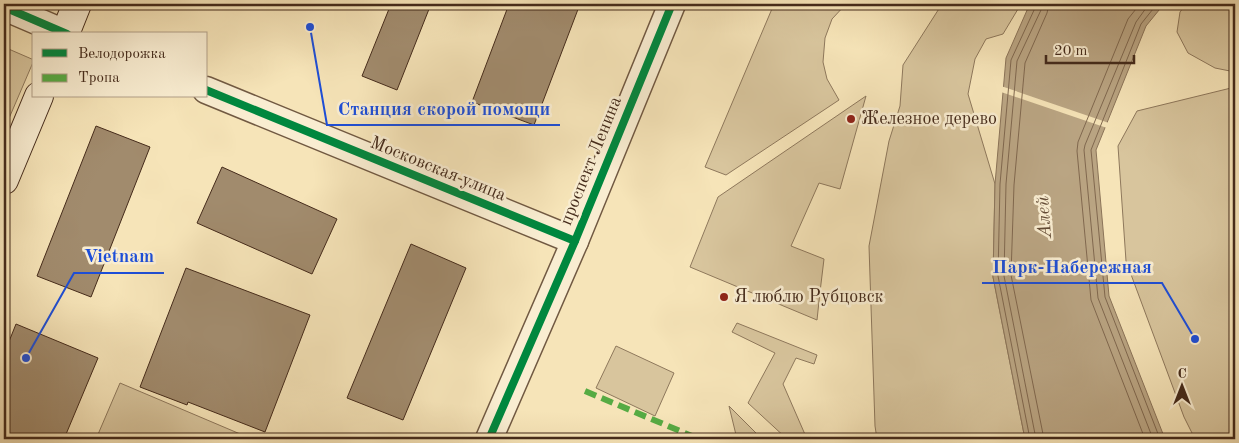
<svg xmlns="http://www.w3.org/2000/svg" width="1239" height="443" viewBox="0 0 1239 443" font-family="'Old Standard TT',serif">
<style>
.green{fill:#d8c59d;stroke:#8e785c}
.water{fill:#baa583;stroke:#8b7459}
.pier{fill:#f6e4b8}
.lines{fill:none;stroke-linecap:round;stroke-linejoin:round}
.shore{stroke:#80684f;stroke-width:1}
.building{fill:#a18b6d;stroke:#452b1b}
.minor-casing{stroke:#715942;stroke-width:29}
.secondary-casing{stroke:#452b1b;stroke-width:30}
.minor{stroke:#f9edd1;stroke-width:26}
.secondary{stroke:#f9edd1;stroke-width:28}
.quiet{stroke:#56ab43;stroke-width:6;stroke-dasharray:12 6;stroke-linecap:butt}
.cycleway-casing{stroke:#f9edd1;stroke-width:11}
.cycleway{stroke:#00873e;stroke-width:8}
.poi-dot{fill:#8f2418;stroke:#f9edd1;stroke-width:2}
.labels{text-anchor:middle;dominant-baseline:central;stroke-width:5;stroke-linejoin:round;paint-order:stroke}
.poi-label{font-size:18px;fill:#452b1b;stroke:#f9edd1;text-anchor:start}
.street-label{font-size:18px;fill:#452b1b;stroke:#f9edd1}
.water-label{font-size:19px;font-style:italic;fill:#624a35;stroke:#f9edd1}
.leader{fill:none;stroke:#1d4ed8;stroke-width:2}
.callout-dot{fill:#1d4ed8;stroke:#f9edd1;stroke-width:2}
.callout-label{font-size:19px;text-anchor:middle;font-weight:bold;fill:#1d4ed8;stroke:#f9edd1;stroke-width:5;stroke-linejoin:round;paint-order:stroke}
</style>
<rect width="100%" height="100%" fill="#f6e4b8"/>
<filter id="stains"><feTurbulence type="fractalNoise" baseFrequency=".004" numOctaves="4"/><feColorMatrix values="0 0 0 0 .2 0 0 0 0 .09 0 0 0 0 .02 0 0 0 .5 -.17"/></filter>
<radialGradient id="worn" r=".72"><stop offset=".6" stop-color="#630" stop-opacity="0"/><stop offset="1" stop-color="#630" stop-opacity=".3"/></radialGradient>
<g class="green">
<polygon points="774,4 846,4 832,19 825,38 823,62 827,79 839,100 726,175 705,167"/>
<polygon points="942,4 1021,4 1003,34 986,39 975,59 968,94 995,184 993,277 1025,439 877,439 875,426 869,246 889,141 900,106 903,65"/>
<polygon points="1186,4 1235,4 1235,72 1215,68 1188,53 1177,32 1180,12"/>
<polygon points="4,47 34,60 4,130"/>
<polygon points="1231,88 1235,88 1235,439 1195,439 1184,417 1126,261 1118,146 1137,111"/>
<polygon points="866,96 840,189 819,183 791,246 824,259 820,292 817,320 690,267 718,197"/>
<polygon points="737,323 817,355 814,364 796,358 783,384 807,439 824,438 824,439 787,439 748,403 775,353 732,332"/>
<polygon points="616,346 674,373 655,416 596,388"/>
<polygon points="120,383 252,439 96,439"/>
<polygon points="729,406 762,439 737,439"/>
</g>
<polygon class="water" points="1032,4 1164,4 1146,26 1096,150 1109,296 1165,439 1025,439 993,277 995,184 1006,58 1028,8"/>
<polygon class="pier" points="1001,86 1109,123 1107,128 1001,92"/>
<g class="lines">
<g class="shore">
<polyline points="1140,4 1128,19 1078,142 1077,151 1091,300 1145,439"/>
<polyline points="1149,4 1136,22 1085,145 1084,150 1098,298 1153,439"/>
<polyline points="1157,4 1141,24 1091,150 1105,297 1160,439"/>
<polyline points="1030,439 998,276 1000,184 1011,60 1035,8 1035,4"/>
<polyline points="1036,439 1004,276 1006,184 1017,61 1041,10 1042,4"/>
<polyline points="1044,439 1011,275 1014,185 1025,63 1047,13 1049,4"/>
</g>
</g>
<g class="building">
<polygon points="391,4 431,4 397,90 362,76"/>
<polygon points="509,4 580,4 534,125 472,102"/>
<polygon points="96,126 150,147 91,297 37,276"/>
<polygon points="222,167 337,219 312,274 197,223"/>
<polygon points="411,244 466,268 403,420 347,398"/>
<polygon points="186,268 310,315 265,432 188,402 187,405 140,387"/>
<polygon points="16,324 98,358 64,439 4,439 4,354"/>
</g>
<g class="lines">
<g class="minor-casing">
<g id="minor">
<polyline points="4,7 67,34"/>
<polyline points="206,90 575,241"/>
<polyline points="489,439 575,241 672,4"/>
</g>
</g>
<g class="secondary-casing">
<g id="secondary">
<polyline points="65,34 77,4"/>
<polyline points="4,180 39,96"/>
</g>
</g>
<use href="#minor" class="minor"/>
<use href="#secondary" class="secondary"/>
<polyline class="quiet" points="585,391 699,439"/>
<g class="cycleway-casing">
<g id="cycleway">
<polyline points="4,7 67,34"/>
<polyline points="206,90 575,241"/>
<polyline points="489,439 575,241 672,4"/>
</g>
</g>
<use href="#cycleway" class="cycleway"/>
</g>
<g class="poi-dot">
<circle cx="851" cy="119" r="5"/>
<circle cx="724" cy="297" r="5"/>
</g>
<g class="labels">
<g class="poi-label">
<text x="861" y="119">Железное дерево</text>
<text x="734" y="297">Я люблю Рубцовск</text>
</g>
<g class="street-label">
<text transform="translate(591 161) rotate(-68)">проспект Ленина</text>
<text transform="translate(438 169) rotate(22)">Московская улица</text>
</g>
<g class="water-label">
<text transform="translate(1045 217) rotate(-94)">Алей</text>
</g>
</g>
<path class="leader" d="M310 27L327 125H560M26 358L74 273H164M1195 339L1162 283H982"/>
<g class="callout-dot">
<circle cx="310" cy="27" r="5"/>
<circle cx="26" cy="358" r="5"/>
<circle cx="1195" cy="339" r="5"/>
</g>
<g class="callout-label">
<text x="444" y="115">Станция скорой помощи</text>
<text x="119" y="262">Vietnam</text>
<text x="1072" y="273">Парк-Набережная</text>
</g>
<rect width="1239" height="443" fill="none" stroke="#f6e4b8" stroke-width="20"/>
<rect x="5" y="5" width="1229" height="433" fill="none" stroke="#452b1b" stroke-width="2.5"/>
<rect x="10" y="10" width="1219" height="423" fill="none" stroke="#452b1b"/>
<rect x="32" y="32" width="175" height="65" fill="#f9edd1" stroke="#b19f88"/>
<rect x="42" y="49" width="25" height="8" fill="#00873e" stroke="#b19f88"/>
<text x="78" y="58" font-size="15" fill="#452b1b">Велодорожка</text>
<rect x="42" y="74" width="25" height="8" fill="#56ab43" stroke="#b19f88"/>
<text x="78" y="82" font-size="15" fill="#452b1b">Тропа</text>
<g transform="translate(1182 386)" stroke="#f9edd1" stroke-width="4" paint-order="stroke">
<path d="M0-4L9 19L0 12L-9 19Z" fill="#452b1b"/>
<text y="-8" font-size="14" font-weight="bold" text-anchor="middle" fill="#452b1b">С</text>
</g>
<path d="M1046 55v8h88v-8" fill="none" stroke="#452b1b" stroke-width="2.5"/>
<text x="1054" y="55" font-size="15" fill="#452b1b" stroke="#f9edd1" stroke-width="4" paint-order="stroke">20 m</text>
<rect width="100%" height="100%" filter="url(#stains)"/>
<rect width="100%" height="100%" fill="url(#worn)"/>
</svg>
